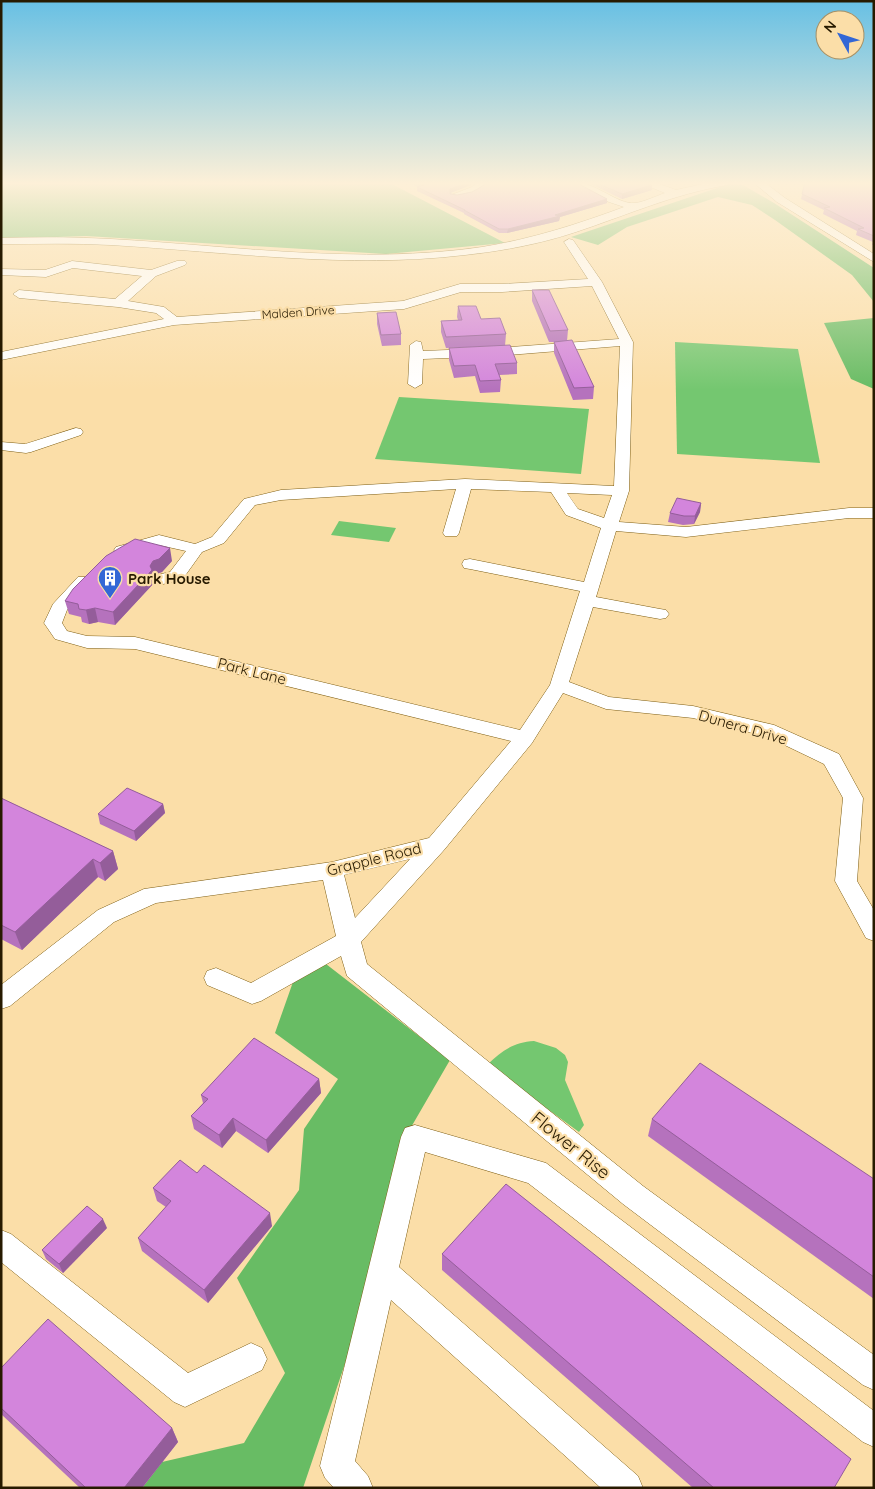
<svg xmlns="http://www.w3.org/2000/svg" width="875" height="1489" viewBox="0 0 875 1489" font-family="Quicksand,sans-serif">
<style>
.green{fill:#74c770}
.forest{fill:#68bc64}
.lines{fill:none;stroke-linecap:round;stroke-linejoin:round}
.minor-casing{stroke:#7f5f14;stroke-width:1}
.minor{fill:#fff;fill-rule:evenodd}
.wall{fill:#b572bd}
.shaded-wall{fill:#945d9a}
.building{fill:#d385dc;stroke:#945d9a}
.labels{text-anchor:middle;dominant-baseline:central;stroke-width:4.5;stroke-linejoin:round;paint-order:stroke}
.far-street-label{font-size:12px;fill:#271a00;stroke:#fbdea8}
.poi-label{font-size:15px;font-weight:bold;fill:#271a00;stroke:#fbdea8;text-anchor:start}
.street-label{font-size:15px;fill:#271a00;stroke:#fbdea8}
.near-street-label{font-size:18px;fill:#271a00;stroke:#fbdea8}
</style>
<rect width="100%" height="100%" fill="#fbdea8"/>
<g class="green">
<polygon points="675,342 798,349 820,463 677,454"/>
<polygon points="399,397 589,409 581,474 375,459"/>
<polygon points="339,521 396,528 389,542 331,535"/>
<path d="M534,1041L556,1048L565,1055L568,1062L565,1080L584,1125L579,1132L487,1065C501,1051 514,1042 534,1041Z"/>
</g>
<g class="forest">
<polygon points="1,182 388,182 505,243 386,254 86,236 1,239"/>
<polygon points="729,184 743,185 774,203 874,268 874,302 852,275 775,220 752,205 718,197 627,227 598,245 571,237"/>
<polygon points="874,318 874,389 851,379 824,323"/>
<polygon points="326,964 450,1060 399,1148 355,1334 303,1488 142,1488 162,1462 244,1443 285,1373 237,1278 299,1190 304,1129 338,1079 275,1033 293,982"/>
</g>
<g class="lines">
<g class="minor-casing">
<g id="minor">
<path d="M477,182H487L488,184C480,192 464,199 452,197L451,195L472,187Z"/>
<path d="M571,182C594,180 617,205 635,203C644,202 656,196 665,193L643,184L641,182H654L676,190L712,182H732L727,185C674,194 627,215 576,232C540,244 502,251 465,255C347,269 229,252 111,245C74,243 38,244 1,244V238C38,237 75,237 111,239C235,246 359,265 482,247C532,239 578,224 624,207L609,202Z"/>
<polygon points="753,182 764,182 785,198 874,254 874,262 777,202"/>
<path d="M569,239L573,240L602,282L633,342L629,491L619,522L686,527L849,508H874V518H849L686,537L616,531L596,597L660,609L666,610L669,614L666,618L660,619L593,607L569,682L609,697L693,706L774,725L839,754L863,798L857,881L874,910V941L866,938L835,881L843,798L824,764L768,737L693,718L606,709L563,693L532,743L444,850L361,942L367,964L643,1186L874,1355V1390L863,1385L623,1204L347,976L341,956L261,1001L252,1004L207,985L204,978L207,971L216,968L251,983L336,936L323,880L156,903L114,922L10,1006L1,1009V985L98,910L144,889L332,862L429,838L511,741L135,649L87,648L55,639L44,623L53,604L78,577H90L93,581L90,585L67,610L62,623L67,631L87,636L135,637L520,730L550,685L580,591L470,569L464,568L462,564L464,560L470,559L584,582L601,528L566,515L551,492L471,489L459,533L457,536H445L443,533L456,489L281,500L255,505L224,543L202,552L182,580L163,584L157,583L154,579L157,575L170,572L186,551L159,545L122,555L116,553L114,550L116,547L159,535L195,544L212,537L244,499L281,490L465,479L614,486L620,346L497,356L423,359L422,384L415,388L408,384L410,345L416,341L421,342L423,351L497,348L619,339L592,286L502,292H461L404,309L174,325L1,360V352L164,319L156,313L118,307L19,298L13,294L19,290L115,299L142,276L73,268L46,277L1,275V269L45,270L72,261L151,270L177,261H185L187,263L185,265L156,276L128,301L164,307L177,317L403,301L460,284H502L588,279L564,242ZM567,493L612,495L604,518L578,509ZM410,859L355,918L344,875Z"/>
<polygon points="76,428 81,429 83,432 81,435 31,452 26,453 1,450 1,442 25,444"/>
<polygon points="415,1125 546,1163 874,1411 874,1447 863,1442 528,1183 425,1152 399,1267 638,1476 643,1488 601,1488 391,1300 355,1461 368,1476 373,1488 334,1488 325,1478 320,1466 401,1137 405,1128"/>
<polygon points="1,1230 11,1234 188,1373 251,1343 262,1348 267,1359 262,1370 185,1407 174,1402 1,1262"/>
</g>
</g>
<use href="#minor" class="minor"/>
</g>
<g class="wall">
<polygon points="406,182 475,182 471,185 450,193 457,195 607,199 607,203 560,217 559,221 507,233 499,233 464,214 464,213 417,191 417,187 418,187"/>
<polygon points="581,182 643,182 652,185 652,190 622,199 589,183"/>
<polygon points="659,182 683,182 668,185"/>
<polygon points="805,182 874,182 874,245 872,245 873,242 856,235 857,231 823,214 824,210 801,199"/>
<polygon points="532,290 568,330 567,341 594,387 593,399 573,400 554,353 554,342 556,342 549,342 532,301"/>
<polygon points="458,306 506,334 505,346 446,348 441,332 441,321 458,320 457,317"/>
<polygon points="377,313 401,334 401,345 382,346 377,324"/>
<polygon points="449,348 517,363 517,374 499,375 501,380 500,392 480,393 475,376 454,378 449,360"/>
<polygon points="701,503 700,512 694,524 683,525 668,522 670,513"/>
<polygon points="172,561 162,572 156,574 153,577 154,583 115,625 98,622 89,624 82,622 81,617 69,614 65,601"/>
<polygon points="1,798 113,851 118,869 105,881 98,877 22,950 1,939"/>
<polygon points="163,804 165,813 136,841 100,824 98,814"/>
<polygon points="319,1079 321,1093 268,1153 236,1131 222,1148 194,1129 191,1116 203,1103 201,1095"/>
<polygon points="652,1119 874,1179 874,1299 648,1136"/>
<polygon points="197,1173 272,1226 208,1303 142,1251 138,1238 166,1207 157,1201 153,1188"/>
<polygon points="107,1228 63,1273 46,1259 42,1250"/>
<polygon points="442,1254 834,1488 693,1488 442,1270"/>
<polygon points="1,1368 172,1428 178,1442 142,1488 80,1488 1,1414"/>
</g>
<g class="shaded-wall">
<polygon points="470,182 475,182 471,185 450,193 450,189"/>
<polygon points="668,182 683,182 668,185"/>
<polygon points="652,185 652,190 622,199 622,194"/>
<polygon points="607,199 607,203 560,217 559,221 507,233 508,229"/>
<polygon points="701,503 700,512 694,524 695,516"/>
<polygon points="170,548 172,561 162,572 156,574 153,577 154,583 115,625 113,612 153,561"/>
<polygon points="95,608 98,622 89,624 86,610"/>
<polygon points="163,804 165,813 136,841 134,831"/>
<polygon points="113,851 118,869 105,881 100,863"/>
<polygon points="93,859 98,877 22,950 15,932"/>
<polygon points="319,1079 321,1093 268,1153 266,1140"/>
<polygon points="233,1118 236,1131 222,1148 219,1135"/>
<polygon points="270,1213 272,1226 208,1303 204,1290"/>
<polygon points="103,1219 107,1228 63,1273 59,1264"/>
<polygon points="172,1428 178,1442 142,1488 124,1488"/>
</g>
<g class="building">
<polygon points="415,182 470,182 450,189 450,194 457,195 472,192 486,184 488,182 575,182 607,199 555,215 560,216 508,229 499,229 464,210 465,210 417,187 424,185"/>
<polygon points="595,182 643,182 652,185 622,194"/>
<polygon points="805,182 874,182 874,236 858,229 864,228 824,208 830,207 802,194"/>
<polygon points="532,290 549,290 568,330 550,331"/>
<polygon points="458,306 476,306 481,319 500,318 506,334 446,337 441,321 462,320"/>
<polygon points="396,312 401,334 381,335 377,313"/>
<polygon points="572,340 594,387 574,388 554,342"/>
<polygon points="510,345 517,363 495,364 501,380 480,381 475,365 454,366 449,348"/>
<polygon points="677,498 701,503 695,516 684,516 670,513"/>
<polygon points="135,539 170,548 159,559 153,561 150,566 152,570 113,612 95,608 86,610 79,609 78,604 65,601 73,589 106,556"/>
<polygon points="127,788 163,804 134,831 98,814"/>
<polygon points="1,798 113,851 100,863 93,859 15,932 1,925"/>
<polygon points="254,1038 319,1079 266,1140 233,1118 219,1135 191,1116 208,1099 201,1095"/>
<polygon points="700,1063 874,1179 874,1277 652,1119"/>
<polygon points="180,1160 197,1173 204,1165 270,1213 204,1290 138,1238 171,1201 153,1188"/>
<polygon points="506,1184 851,1459 834,1488 714,1488 442,1254"/>
<polygon points="87,1206 103,1219 59,1264 42,1250"/>
<polygon points="48,1319 172,1428 124,1488 86,1488 1,1408 1,1368"/>
</g>
<linearGradient id="sky" x2="0" y2="1"><stop stop-color="#67c0e4"/><stop offset="0.47" stop-color="#fdf0d8"/><stop offset="1" stop-color="#fdf0d8" stop-opacity="0"/></linearGradient>
<rect width="875" height="390" fill="url(#sky)"/>
<defs>
<g id="building-pin" transform="scale(1.25)"><path d="M0 17L-7.5 6A9.5 9.5 0 1 1 7.5 6Z" fill="#3367d6" stroke="#fbdea8"/><path d="M-4-6H4V6H1V3H-1V6H-4ZM-2.5-4.3h1.7v1.8h-1.7ZM.8-4.3h1.7v1.8H.8ZM-2.5-1h1.7V.8h-1.7ZM.8-1h1.7V.8H.8Z" fill="#fff"/></g>
</defs>
<g fill-rule="evenodd">
<use href="#building-pin" x="110" y="578"/>
</g>
<g class="labels">
<g class="far-street-label">
<text transform="translate(298 312) rotate(-4)">Malden Drive</text>
</g>
<g class="poi-label">
<text x="128" y="578">Park House</text>
</g>
<g class="street-label">
<text transform="translate(252 671) rotate(14)">Park Lane</text>
<text transform="translate(743 727) rotate(16)">Dunera Drive</text>
<text transform="translate(374 859) rotate(-14)">Grapple Road</text>
</g>
<g class="near-street-label">
<text transform="translate(571 1145) rotate(39)">Flower Rise</text>
</g>
</g>
<rect width="875" height="1489" fill="none" stroke="#271a00" stroke-width="5"/>
<g transform="translate(840 35) rotate(310)"><circle r="24" fill="#fbdea8" stroke="#a69065"/>
<path d="M0-4L9 19L0 12L-9 19Z" fill="#3367d6"/>
<text y="-8" font-size="14" font-weight="bold" text-anchor="middle" fill="#271a00">N</text>
</g>
</svg>
